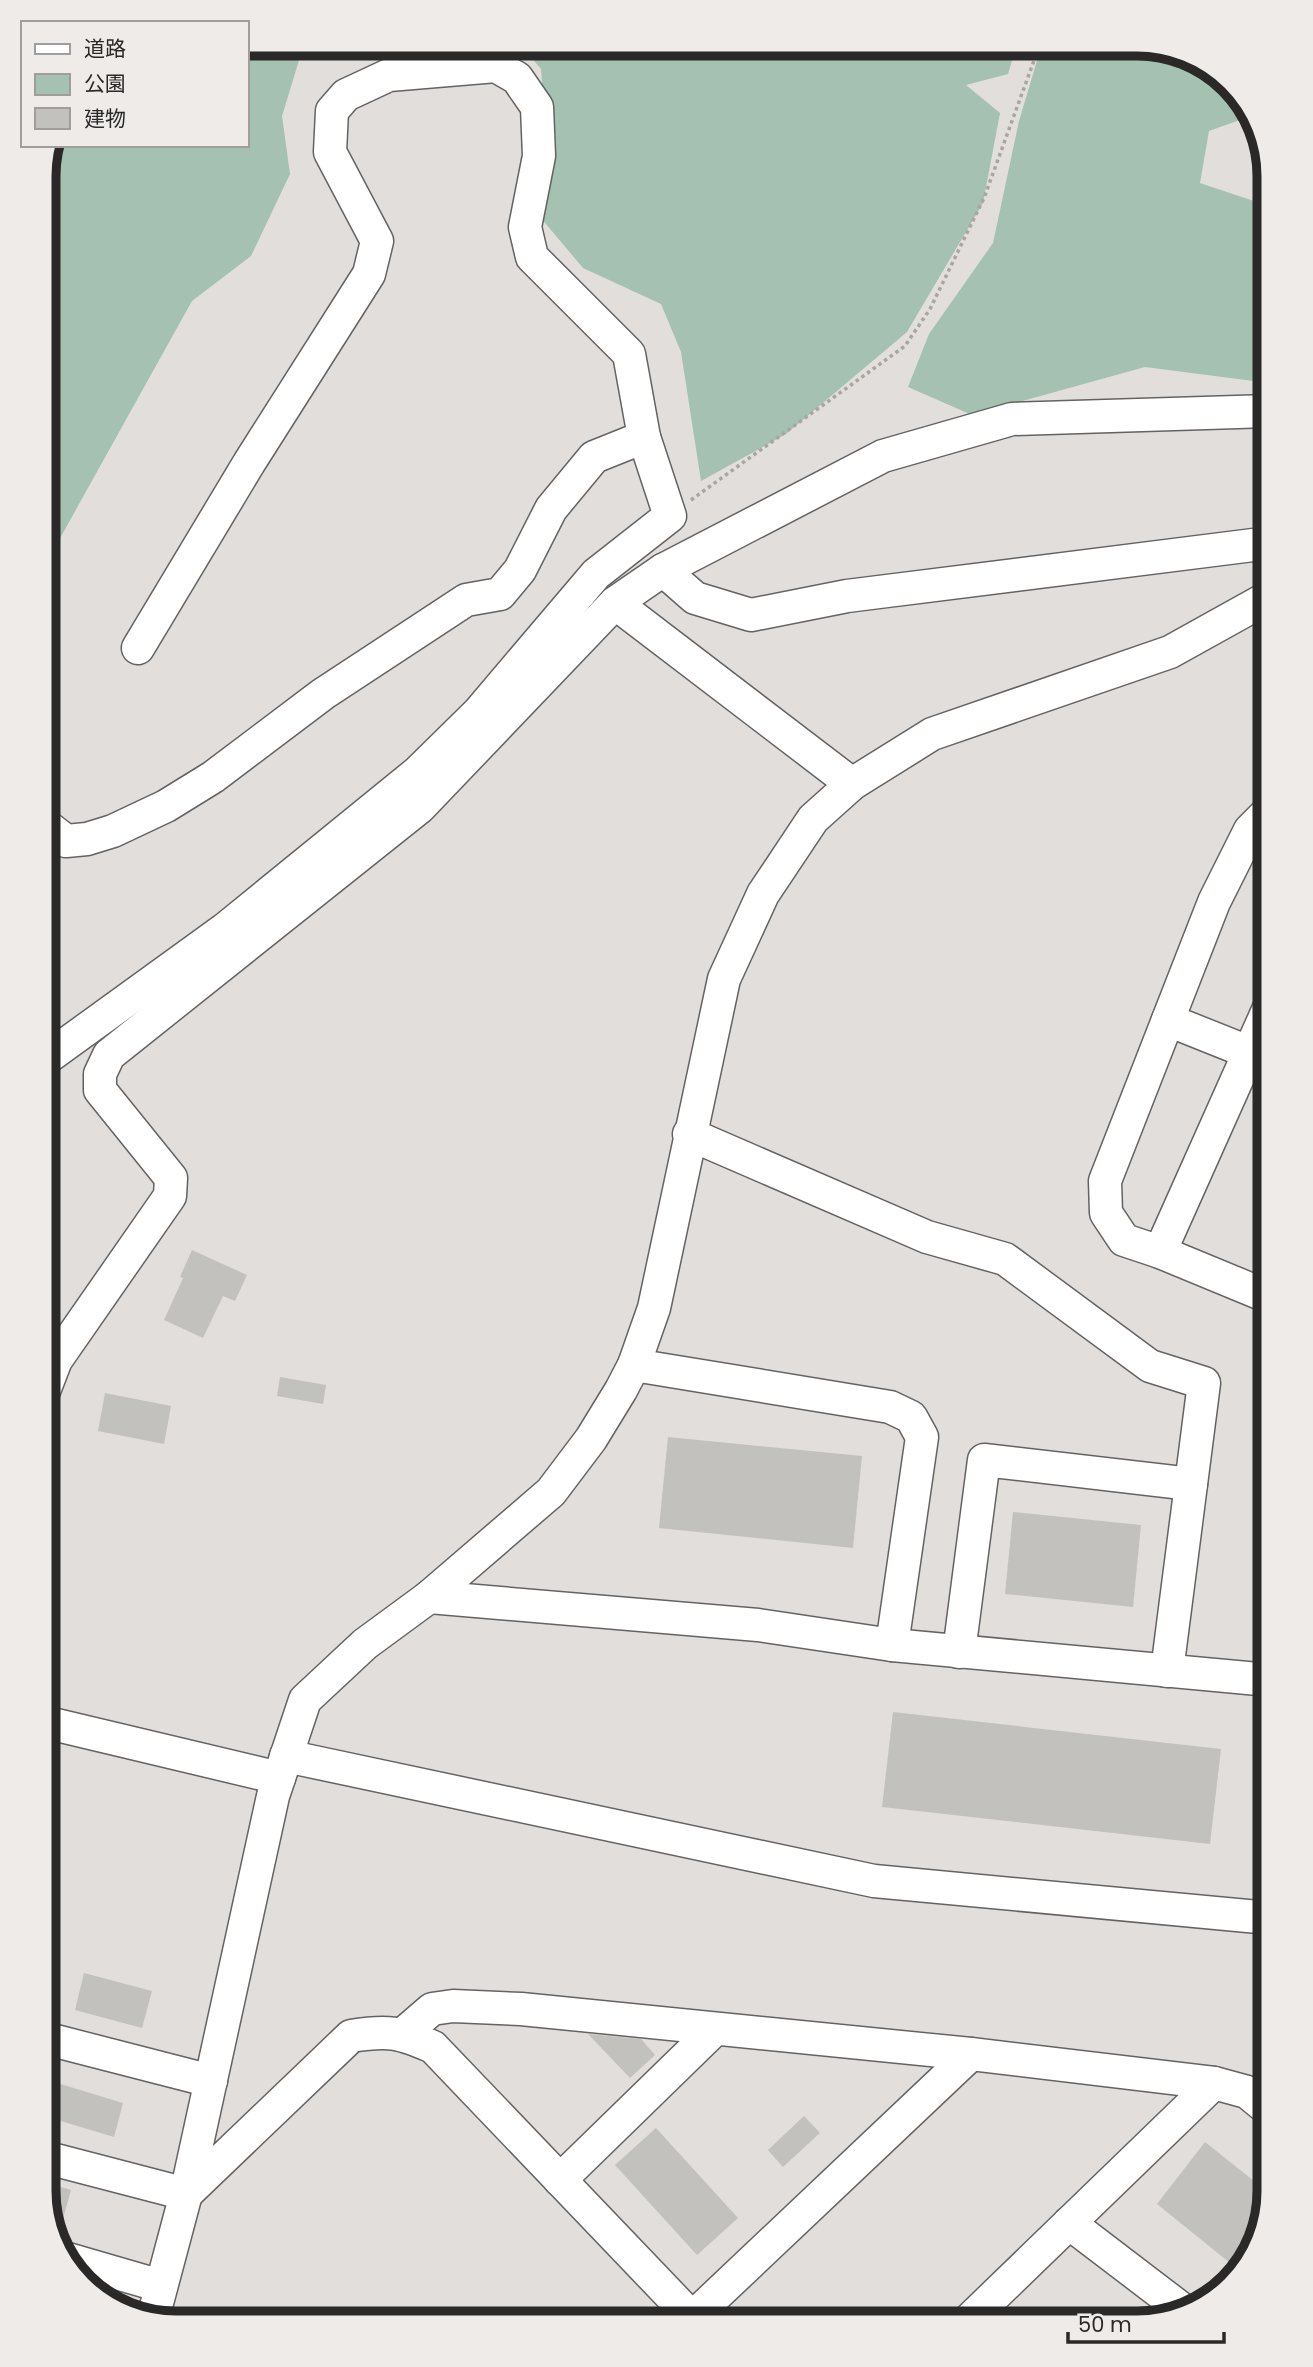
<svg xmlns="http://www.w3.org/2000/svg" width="1313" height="2367" viewBox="0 0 1313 2367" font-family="Poppins,'Noto Sans JP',sans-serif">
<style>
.green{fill:#a5c1b1}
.building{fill:#c3c1be}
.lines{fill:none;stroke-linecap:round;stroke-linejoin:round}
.minor-casing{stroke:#656361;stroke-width:35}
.path{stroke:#a8a5a3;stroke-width:3.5;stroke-dasharray:3.5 3.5;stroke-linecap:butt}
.minor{stroke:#fff;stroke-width:32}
.rim{fill:none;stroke:#2a2928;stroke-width:9}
</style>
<rect width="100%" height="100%" fill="#e1dedc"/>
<g class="green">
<polygon points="247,44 304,44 282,116 290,174 251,256 192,301 44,567 44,168 54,145 247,145"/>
<polygon points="520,44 1017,44 1008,74 966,85 1000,113 983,203 907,332 786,434 701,481 681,352 661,304 583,268 535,211 547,149 541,69"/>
<polygon points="1042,44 1146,44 1211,66 1251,116 1209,131 1200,183 1269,206 1269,383 1145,367 972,415 908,387 929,334 993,243 1019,121"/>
</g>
<g class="building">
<polygon points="192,1250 247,1275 235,1301 223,1296 203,1338 164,1320 183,1278 180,1277"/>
<polygon points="280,1377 326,1385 323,1404 277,1396"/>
<polygon points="105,1393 171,1406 164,1444 98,1431"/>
<polygon points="668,1437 862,1456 853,1548 659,1528"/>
<polygon points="1013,1512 1141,1525 1133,1607 1005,1594"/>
<polygon points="893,1712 1221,1749 1210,1844 882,1807"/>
<polygon points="84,1973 152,1991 142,2028 75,2010"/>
<polygon points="588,2034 641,2039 655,2055 630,2078"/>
<polygon points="44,2079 123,2103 114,2137 44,2116"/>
<polygon points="804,2116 820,2133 783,2167 768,2150"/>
<polygon points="656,2128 738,2218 697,2255 615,2165"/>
<polygon points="1205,2142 1269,2193 1253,2244 1235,2267 1157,2204"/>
<polygon points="44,2182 71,2190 56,2244 44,2191"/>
</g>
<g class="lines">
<g class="minor-casing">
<g id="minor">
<polyline points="663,570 695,598 751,615 847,596 1269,543"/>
<polyline points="615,603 852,784"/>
<polyline points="44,824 66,841 87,839 113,831 166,806 213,777 323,694 466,600 500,594 520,570 551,509 594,457 644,437"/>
<polyline points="1168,1020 1268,1060"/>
<polyline points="44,1060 225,929 418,772 478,713 596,574 670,516 644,437 629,354 532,257 525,227 539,156 537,107 517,78 496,66 389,75 346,95 332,111 330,152 377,241 369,274 249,463 138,648"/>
<polyline points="689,1134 927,1237 1005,1259 1150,1366 1204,1383 1167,1671"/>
<polyline points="1160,1252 1269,1008"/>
<polyline points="1269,1297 1160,1252 1124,1240 1106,1213 1105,1181 1214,902 1250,830 1269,811"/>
<polyline points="44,1391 56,1360 170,1196 171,1178 100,1090 100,1074 109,1055 420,807 615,603 663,570 883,456 1012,419 1269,411"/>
<polyline points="429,1597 758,1625 892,1645 922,1437 911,1417 890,1407 634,1365"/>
<polyline points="892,1645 1269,1680"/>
<polyline points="959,1652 984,1460 1191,1484"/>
<polyline points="44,1722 279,1778"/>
<polyline points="286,1756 874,1881 1269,1918"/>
<polyline points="403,2034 432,2009 453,2006 521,2009 971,2054 1214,2083 1247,2092 1269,2110"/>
<polyline points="44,2038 211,2081"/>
<polyline points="44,2157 186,2194"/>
<polyline points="560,2180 715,2029"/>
<path d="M186,2194L351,2036C388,2030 399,2032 433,2047L697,2323"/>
<polyline points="1069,2223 1187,2313"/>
<polyline points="68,2259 161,2286"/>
<polyline points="153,2318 186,2194 273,1796 305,1700 365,1644 429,1597 551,1492 591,1439 621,1390 634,1365 654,1308 724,979 763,894 813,819 852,784 932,734 1170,652 1269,597"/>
<polyline points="692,2318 971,2054"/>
<polyline points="966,2323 1214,2083"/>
</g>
</g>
<polyline class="path" points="691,500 905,346 930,309 984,198 1040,44"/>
<use href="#minor" class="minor"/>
</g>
<path d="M0 0H1313V2367H0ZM176 56H1137A120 120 0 0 1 1257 176V2191A120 120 0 0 1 1137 2311H176A120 120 0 0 1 56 2191V176A120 120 0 0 1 176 56Z" fill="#eeebe9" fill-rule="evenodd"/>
<path class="rim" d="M176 56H1137A120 120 0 0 1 1257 176V2191A120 120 0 0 1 1137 2311H176A120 120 0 0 1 56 2191V176A120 120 0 0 1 176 56Z"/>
<rect x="21" y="21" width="228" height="126" fill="#eeebe9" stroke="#a09d9c" stroke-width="2"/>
<rect x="35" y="44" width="35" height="10" fill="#ffffff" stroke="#a09d9c" stroke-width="2"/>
<text x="84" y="56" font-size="21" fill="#2a2928">道路</text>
<rect x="35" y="74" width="35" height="21" fill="#a5c1b1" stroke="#a09d9c" stroke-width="2"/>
<text x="84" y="91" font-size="21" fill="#2a2928">公園</text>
<rect x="35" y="108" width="35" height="21" fill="#c3c1be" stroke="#a09d9c" stroke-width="2"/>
<text x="84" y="126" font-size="21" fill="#2a2928">建物</text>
<path d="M1068 2332v10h156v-10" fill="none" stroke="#2a2928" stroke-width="3.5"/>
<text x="1078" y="2332" font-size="21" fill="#2a2928" stroke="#eeebe9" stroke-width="5" paint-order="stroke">50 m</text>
</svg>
